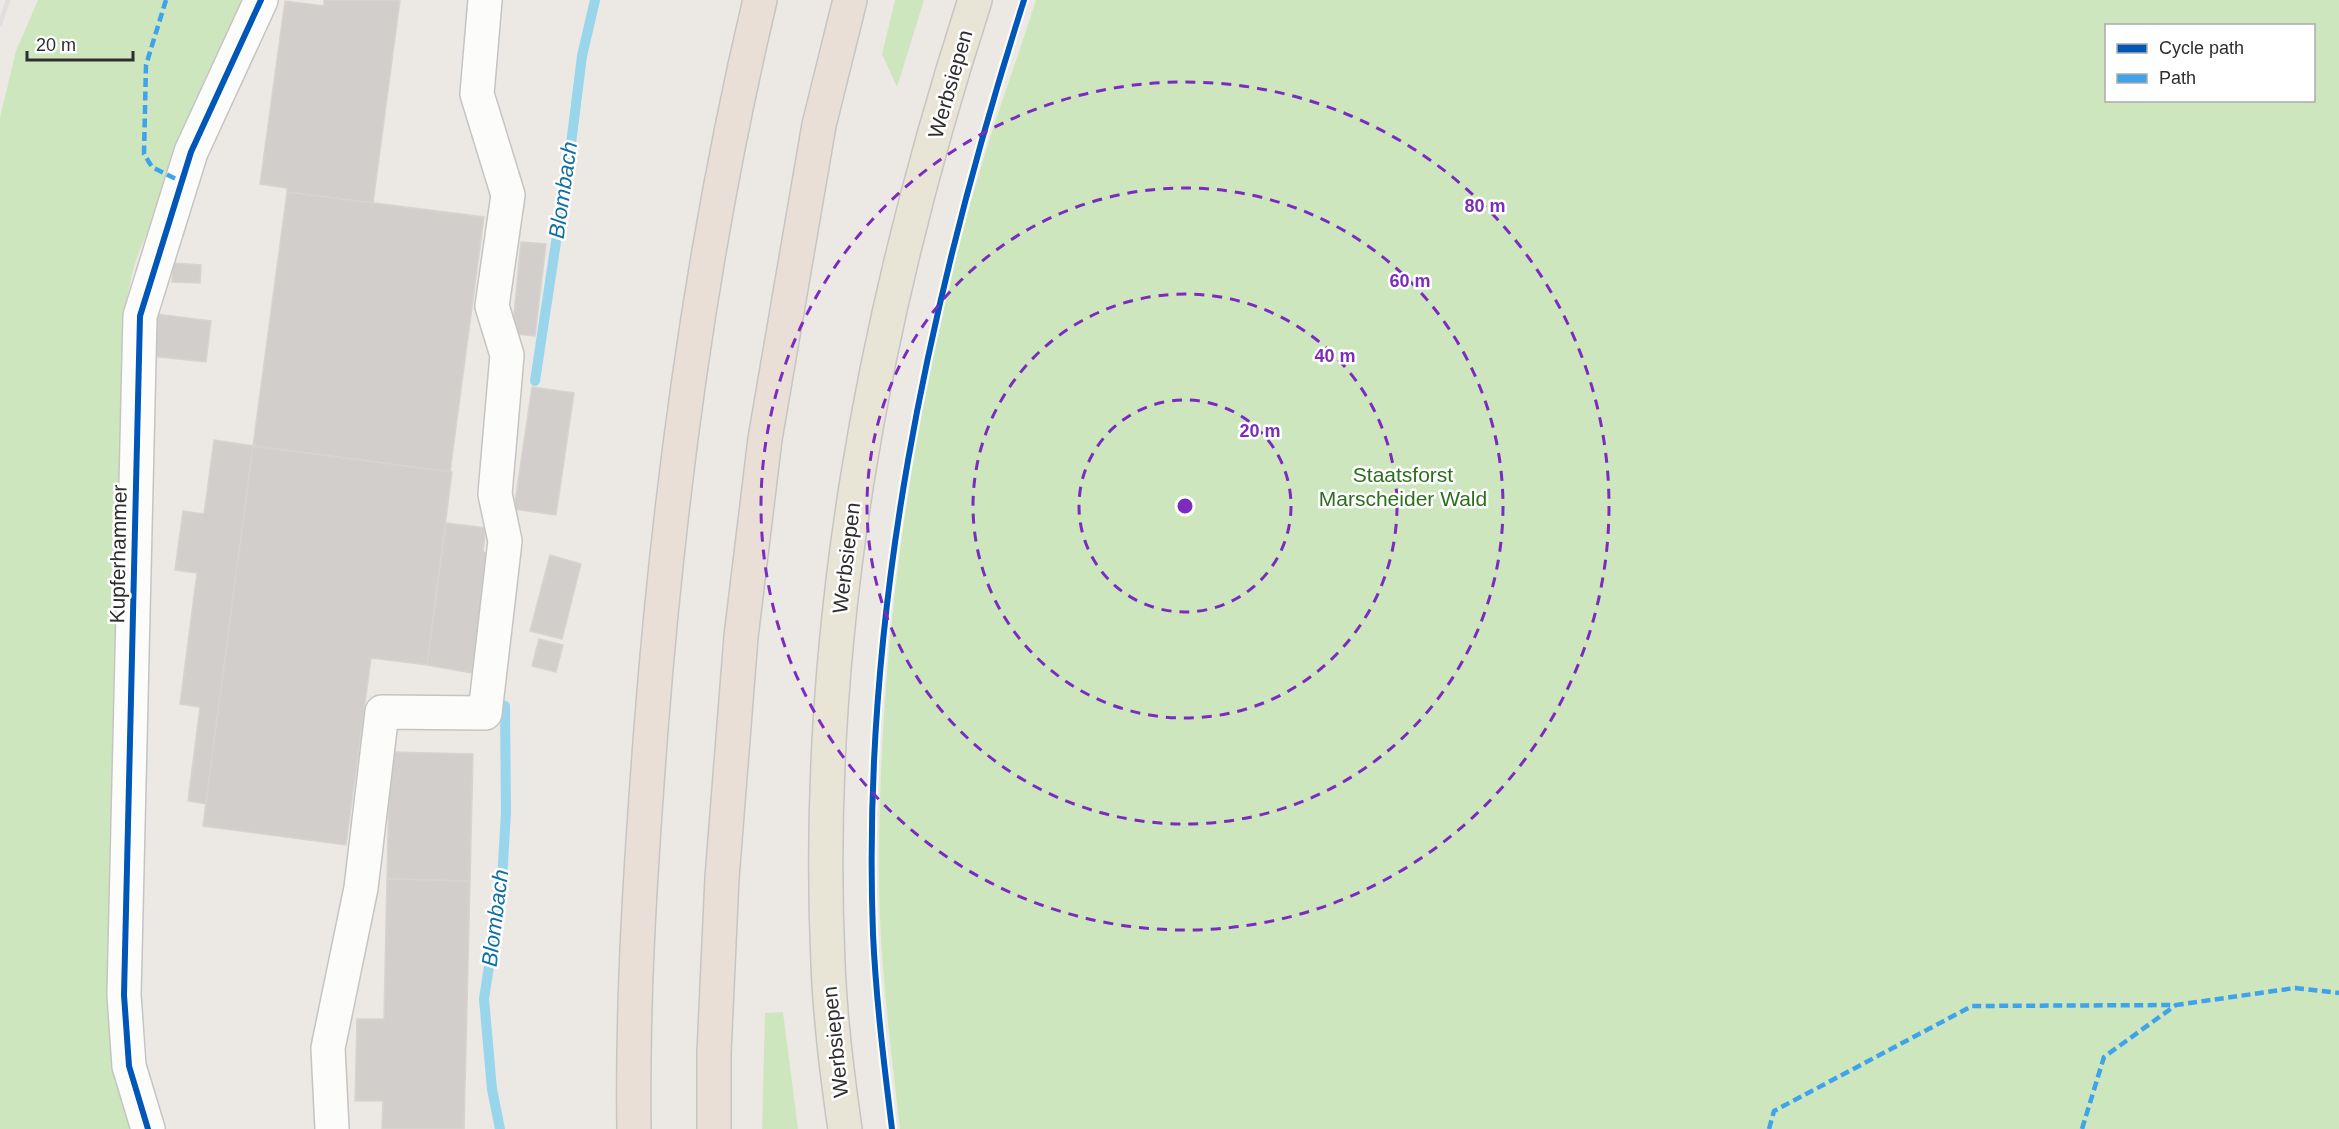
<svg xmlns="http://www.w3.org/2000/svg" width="2339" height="1129" viewBox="0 0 2339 1129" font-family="Arial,sans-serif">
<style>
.green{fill:#cee6be;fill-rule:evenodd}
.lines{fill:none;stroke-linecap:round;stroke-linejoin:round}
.stream{stroke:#99d6ec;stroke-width:10}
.building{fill:#d1cecb;stroke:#d7d4d0;stroke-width:1.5}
.minor-casing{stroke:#c5c4c5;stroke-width:36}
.major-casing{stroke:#c6c5c4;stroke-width:36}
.highway-casing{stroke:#c6c5c4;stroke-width:36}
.minor{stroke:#fcfcfb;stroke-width:33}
.major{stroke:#e8e4d6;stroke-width:33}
.highway{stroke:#eadfd6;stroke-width:33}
.rail{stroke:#dfdfe1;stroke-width:4.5}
.quiet{stroke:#3ea3eb;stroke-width:4.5;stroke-dasharray:9 4.5;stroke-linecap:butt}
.cycleway-casing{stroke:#fff;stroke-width:10}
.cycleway{stroke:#0057b8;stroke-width:6}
.ring{fill:none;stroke:#7b2cbf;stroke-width:3;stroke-dasharray:10 8}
.labels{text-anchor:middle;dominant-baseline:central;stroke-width:5;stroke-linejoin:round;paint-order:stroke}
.street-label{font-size:21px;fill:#2e2e2e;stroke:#fff}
.park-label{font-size:21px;fill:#2c6e1b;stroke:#fff}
.water-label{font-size:22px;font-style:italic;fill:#0d6fa3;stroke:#fff}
.centre{fill:#7b2cbf;stroke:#fff;stroke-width:3}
.ring-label{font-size:18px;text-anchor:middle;font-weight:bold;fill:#7b2cbf;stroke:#fff;stroke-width:5;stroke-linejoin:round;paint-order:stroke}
</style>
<rect width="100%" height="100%" fill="#ece8e4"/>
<g class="green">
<path d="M38,0H246L155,217C140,247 130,270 127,305L132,1129H0V118L16,51Z"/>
<polygon points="895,0 924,0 897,87 882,54"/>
<path d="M1036,0H2339V1129H900C890,1043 879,957 879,870C879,635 914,396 980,170C997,113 1018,57 1036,0ZM2106,26H2314V100H2106Z"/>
<polygon points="783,1012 798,1129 762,1129 765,1013"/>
</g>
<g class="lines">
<g class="stream">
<polyline points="535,381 572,136 582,56 595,0"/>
<polyline points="500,1129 492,1089 484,999 502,881 506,812 505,706"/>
</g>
</g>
<g class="building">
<polygon points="324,0 400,0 373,203 287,192 287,188 260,184 285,1 324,6"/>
<polygon points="287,192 484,217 450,472 253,446"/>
<polygon points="521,242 546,244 535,336 517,334 514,315"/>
<polygon points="173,263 201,265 200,283 172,282"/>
<polygon points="156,314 211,321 206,362 151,356"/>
<polygon points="532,387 574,393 556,515 514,509"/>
<polygon points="214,440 253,446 206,804 188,801 200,707 180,704 197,573 175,570 183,511 204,514"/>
<polygon points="253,446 452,472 427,665 371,658 346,845 203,826"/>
<polygon points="446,523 486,528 483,551 488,556 472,673 427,665"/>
<polygon points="550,555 581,564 562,639 530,631"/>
<polygon points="539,639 563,645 556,672 532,666"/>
<polygon points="390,752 473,754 470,881 387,879"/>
<polygon points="387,879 470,881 464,1129 382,1129 383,1101 355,1101 357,1019 384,1019"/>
</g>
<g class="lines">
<g class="minor-casing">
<g id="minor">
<polyline points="148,1129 129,1066 124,995 140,316 191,152 261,0"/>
<polyline points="332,1129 328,1048 361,888 382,712 485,713 505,541 495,494 507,355 492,306 508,195 477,94 485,0"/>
</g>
</g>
<g class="major-casing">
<path id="major" d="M845,1129C837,1074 830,1018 828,963C813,633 874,312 975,0"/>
</g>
<g class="highway-casing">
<g id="highway">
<path d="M634,1129C632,995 641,862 651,729C670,484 703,240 760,0"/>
<polyline points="714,1129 714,1053 722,878 741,637 765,439 819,125 850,0"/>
</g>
</g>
<use href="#minor" class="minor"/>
<use href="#major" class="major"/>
<use href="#highway" class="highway"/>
<polyline class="rail" points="0,24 8,0"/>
<g class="quiet">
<polyline points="166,0 146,65 144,154 152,167 182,182"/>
<polyline points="1769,1129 1774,1111 1972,1006 2176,1005 2295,988 2339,993"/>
<polyline points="2082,1129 2104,1057 2176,1005"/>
</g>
<g class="cycleway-casing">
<g id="cycleway">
<polyline points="148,1129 129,1066 124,995 140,316 191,152 261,0"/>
<path d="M892,1129C884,1064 876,999 873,934C861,616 928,301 1024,0"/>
</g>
</g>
<use href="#cycleway" class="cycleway"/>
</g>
<g class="ring">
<circle cx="1185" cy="506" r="106"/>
<circle cx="1185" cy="506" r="212"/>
<circle cx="1185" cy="506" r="318"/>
<circle cx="1185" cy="506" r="424"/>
</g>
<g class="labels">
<g class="street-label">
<text transform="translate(950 84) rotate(-74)">Werbsiepen</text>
<text transform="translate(118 554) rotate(-89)">Kupferhammer</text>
<text transform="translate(846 558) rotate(-83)">Werbsiepen</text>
<text transform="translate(835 1042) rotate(-96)">Werbsiepen</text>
</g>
<g class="park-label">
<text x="1403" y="474">Staatsforst<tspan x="1403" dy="24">Marscheider Wald</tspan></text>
</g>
<g class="water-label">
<text transform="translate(563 190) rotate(-82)">Blombach</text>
<text transform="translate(495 918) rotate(-83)">Blombach</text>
</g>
</g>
<circle cx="1185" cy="506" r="9" class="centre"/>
<g class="ring-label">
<text x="1485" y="212">80 m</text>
<text x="1410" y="287">60 m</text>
<text x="1335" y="362">40 m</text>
<text x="1260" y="437">20 m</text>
</g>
<rect x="2105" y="24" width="210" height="78" fill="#ffffff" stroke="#ababab" stroke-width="1.5"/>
<rect x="2117" y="44" width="30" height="9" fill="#0057b8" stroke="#ababab" stroke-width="1.5"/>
<text x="2159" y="54" font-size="18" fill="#2e2e2e">Cycle path</text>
<rect x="2117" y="74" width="30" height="9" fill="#3ea3eb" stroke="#ababab" stroke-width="1.5"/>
<text x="2159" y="84" font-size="18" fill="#2e2e2e">Path</text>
<path d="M27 51v9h106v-9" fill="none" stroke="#2e2e2e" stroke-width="3"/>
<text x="36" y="51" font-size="18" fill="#2e2e2e" stroke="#ffffff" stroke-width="4.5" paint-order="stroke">20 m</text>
</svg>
